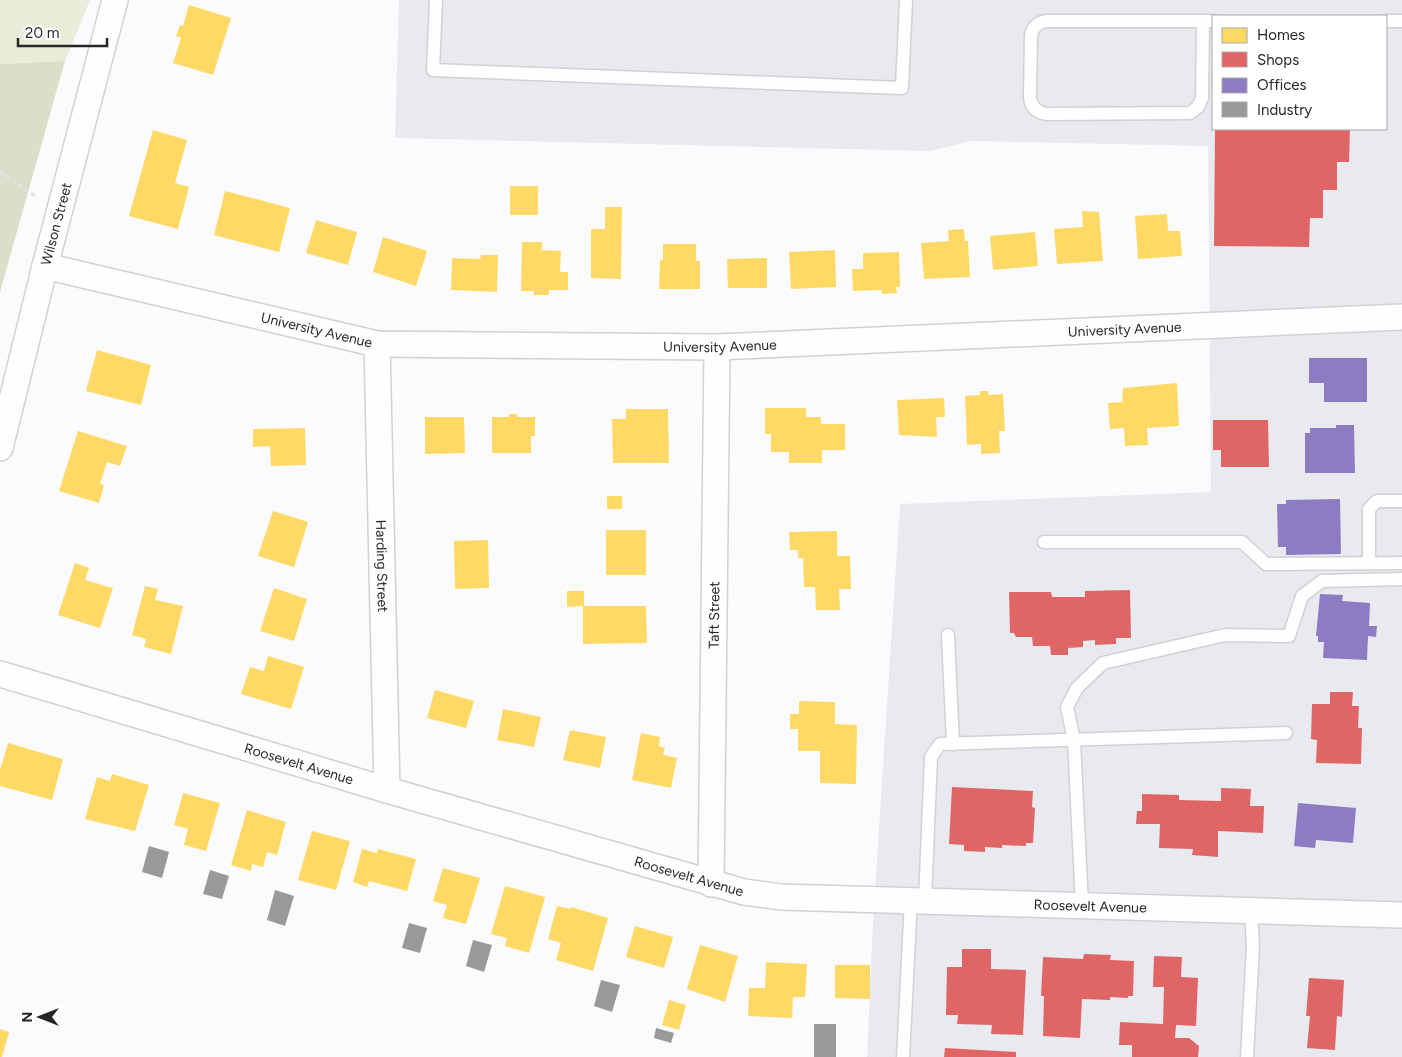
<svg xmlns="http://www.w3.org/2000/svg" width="1402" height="1057" viewBox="0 0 1402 1057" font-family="Figtree,sans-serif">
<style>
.built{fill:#e9eaf0;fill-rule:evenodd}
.green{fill:#e8ecd8}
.forest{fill:#dadfc7}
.homes{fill:#ffd966}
.shops{fill:#e06666}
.offices{fill:#8e7cc3}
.industry{fill:#999}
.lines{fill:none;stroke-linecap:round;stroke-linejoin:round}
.lane-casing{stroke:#d1d1d5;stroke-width:15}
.street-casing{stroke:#d1d1d5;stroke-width:28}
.path{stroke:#e2e2e3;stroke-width:3;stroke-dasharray:5 2.5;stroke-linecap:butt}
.lane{stroke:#fefeff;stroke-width:12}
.street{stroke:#fefeff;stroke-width:25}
.labels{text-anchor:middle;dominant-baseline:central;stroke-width:5;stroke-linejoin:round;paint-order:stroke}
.street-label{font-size:14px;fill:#26262a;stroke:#fff}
</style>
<rect width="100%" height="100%" fill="#fbfbfe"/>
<path class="built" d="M399,0H1402V1057H867L873,921L900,504L1211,492L1208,146L971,141L931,151L395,138ZM1213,16H1386V129H1213Z"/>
<polygon class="green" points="0,0 90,0 65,61 0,64"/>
<polygon class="forest" points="65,61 0,292 0,64"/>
<g class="homes">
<polygon points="189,5 231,18 213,75 173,63 181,38 176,36 180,25 183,26"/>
<polygon points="153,130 187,140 175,183 189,187 178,229 129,216"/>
<rect x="510" y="186" width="28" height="29"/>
<polygon points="225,191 290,208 279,252 214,235"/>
<polygon points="605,207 622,207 621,279 591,278 591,229 605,229"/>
<polygon points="1082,211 1099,212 1103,261 1057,264 1054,229 1083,227"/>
<polygon points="1167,214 1168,231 1180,231 1182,256 1138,259 1135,216"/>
<polygon points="316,220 357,232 348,265 306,253"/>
<polygon points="964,229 965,241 968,241 970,277 924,279 921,243 949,241 948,230"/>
<polygon points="1035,232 1038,266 993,270 990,236"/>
<polygon points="383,237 427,251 416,286 373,272"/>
<polygon points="522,242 542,242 542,250 561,251 560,272 568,272 568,290 549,290 549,295 534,295 534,291 521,291"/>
<polygon points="663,244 696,244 696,261 700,261 700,289 659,289 660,260 663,260"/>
<polygon points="835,250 836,287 791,289 789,252"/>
<polygon points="899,252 900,287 896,287 897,293 882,294 882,290 853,291 852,269 863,269 863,253"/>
<polygon points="481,255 498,255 497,292 451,290 452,258 480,259"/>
<polygon points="767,258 767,288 728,288 727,259"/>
<polygon points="97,350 151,365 141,405 86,391"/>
<polygon points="1177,383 1179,426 1147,428 1148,445 1125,446 1124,428 1110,429 1108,403 1122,402 1123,388"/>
<polygon points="980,391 988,391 989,395 1003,394 1005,431 999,431 1000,453 981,454 981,444 967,445 965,396 980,395"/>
<polygon points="944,398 945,417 936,417 937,437 899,435 897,400"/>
<polygon points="765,408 806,408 806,417 821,417 821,424 845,424 845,450 822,450 822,463 789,463 789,452 771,452 771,434 765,434"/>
<polygon points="626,409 668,409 669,463 613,463 612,419 626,419"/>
<polygon points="509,414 517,414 517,417 535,417 535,436 531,436 531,453 492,453 492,417 509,417"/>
<polygon points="425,417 464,417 465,453 425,454"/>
<polygon points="305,428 306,465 271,466 270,446 253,447 253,429"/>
<polygon points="78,431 127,446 120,466 107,462 100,484 104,485 99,503 59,491"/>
<rect x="607" y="496" width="15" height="13"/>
<polygon points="273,511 308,522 294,567 258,556"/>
<rect x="606" y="530" width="40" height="45"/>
<polygon points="837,531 837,556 850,556 851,589 839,589 840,610 816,610 815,587 804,587 803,558 798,558 798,550 790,550 789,532"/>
<polygon points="488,540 489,588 455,589 454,541"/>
<polygon points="75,563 89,568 85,580 113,588 100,628 58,615"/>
<polygon points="145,586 158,589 155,600 183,606 171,654 144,647 146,639 132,635"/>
<polygon points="274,588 307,599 294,641 260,631"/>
<polygon points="567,591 584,591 584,606 567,607"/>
<polygon points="583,606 646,606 647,643 583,644"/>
<polygon points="268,656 304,667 291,709 241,694 250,667 264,671"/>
<polygon points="435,690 474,701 466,728 427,718"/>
<polygon points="799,701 835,702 835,724 857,725 856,784 820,783 820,751 798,751 798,729 790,729 790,714 799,714"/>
<polygon points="503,709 541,717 534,747 497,740"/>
<polygon points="570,730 606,737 600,768 563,760"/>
<polygon points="641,733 660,737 659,746 665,748 663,755 677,758 671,788 632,780"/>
<polygon points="8,743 63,759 52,800 0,786 0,770"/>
<polygon points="112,774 149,785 135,831 85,819 97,777 110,781"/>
<polygon points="183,793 220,803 206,851 184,845 188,829 174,825"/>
<polygon points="247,810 286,822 277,855 267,852 263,867 252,864 251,871 231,865"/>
<polygon points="312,831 350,841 336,890 298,880"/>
<polygon points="362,849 377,853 378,849 416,859 407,891 369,881 367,887 353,882"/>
<polygon points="443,868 480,878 466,924 443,918 447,905 433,901"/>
<polygon points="505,886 545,897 529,953 505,946 507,938 491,934"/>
<polygon points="557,906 571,909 571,907 608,918 593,971 556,960 561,943 548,939"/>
<polygon points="635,926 673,937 664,968 626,957"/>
<polygon points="700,945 738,956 725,1002 687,989"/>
<polygon points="766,962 807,964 805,997 793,997 792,1018 748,1016 749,988 765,988"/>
<polygon points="835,965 870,965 870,999 835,998"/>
<polygon points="669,1000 686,1005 679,1030 662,1025"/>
<polygon points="0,1029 9,1032 2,1057 0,1057"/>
</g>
<g class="shops">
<polygon points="1215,129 1350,129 1349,162 1337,162 1337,190 1323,190 1323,218 1310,218 1309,247 1214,246"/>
<polygon points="1213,420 1268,420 1269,467 1221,467 1221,450 1213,450"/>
<polygon points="1130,590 1131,638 1116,638 1116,644 1095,645 1095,640 1083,641 1083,647 1068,648 1068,655 1051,655 1050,646 1033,646 1032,637 1016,637 1014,633 1010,633 1009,592 1051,592 1052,597 1085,597 1085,591"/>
<polygon points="1330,692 1353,692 1352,706 1359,706 1358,728 1362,728 1361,764 1316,763 1317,740 1311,739 1312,704 1330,704"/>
<polygon points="952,787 1033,791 1032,807 1035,808 1033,843 1026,843 1026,846 1002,845 1002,848 985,847 985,852 964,851 964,845 949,844"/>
<polygon points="1221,788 1251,789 1250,806 1264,806 1263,833 1218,831 1218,857 1192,855 1193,849 1159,848 1160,824 1136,824 1137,811 1142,811 1142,794 1179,795 1179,800 1221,801"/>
<polygon points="962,949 991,949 991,969 1026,970 1023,1035 991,1034 992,1025 957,1024 958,1015 946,1015 947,967 962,967"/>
<polygon points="1084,954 1111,955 1110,960 1134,961 1133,996 1128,996 1128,998 1110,997 1110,1000 1082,999 1080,1038 1043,1036 1044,996 1041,996 1043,957 1083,959"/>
<polygon points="1154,956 1182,957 1181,977 1198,978 1196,1026 1176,1025 1175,1038 1189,1038 1199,1046 1198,1057 1132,1057 1132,1045 1119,1045 1120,1022 1163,1024 1164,987 1153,987"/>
<polygon points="1309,978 1344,980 1342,1017 1337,1016 1335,1050 1307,1048 1310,1016 1306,1016"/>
<polygon points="945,1048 1016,1052 1016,1057 944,1057"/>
</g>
<g class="offices">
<polygon points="1309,358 1367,358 1367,402 1324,402 1324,383 1309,383"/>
<polygon points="1336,425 1354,425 1355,473 1305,473 1305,433 1310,433 1310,428 1336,428"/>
<polygon points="1340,499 1341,554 1286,555 1286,547 1278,547 1277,504 1286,504 1286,500"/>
<polygon points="1320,594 1343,595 1342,601 1370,603 1369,626 1377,626 1376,637 1368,636 1367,660 1323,658 1324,642 1318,642 1318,636 1316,636"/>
<polygon points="1298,803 1356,808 1353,843 1316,840 1315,848 1294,846"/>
</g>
<g class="industry">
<polygon points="149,846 169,852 162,878 142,872"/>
<polygon points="210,870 229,876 222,899 203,894"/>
<polygon points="275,890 294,896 285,926 267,920"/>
<polygon points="409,923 427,928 420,953 402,948"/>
<polygon points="473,940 492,945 484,972 466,966"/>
<polygon points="601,980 620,985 612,1012 594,1006"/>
<rect x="814" y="1024" width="22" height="33"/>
<polygon points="656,1028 674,1033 671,1043 654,1038"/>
</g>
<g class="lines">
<g class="lane-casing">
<g id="lane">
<polyline points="436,0 433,70 902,88 906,0"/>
<path d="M1203,21L1202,98L1198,107L1190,113L1046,114C1037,112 1031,107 1030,98L1031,36C1032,27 1038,22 1047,21H1213"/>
<polyline points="1386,21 1402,21"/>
<polyline points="1044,542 1242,542 1266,564 1402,563"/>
<polyline points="1369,563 1369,509 1377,501 1402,501"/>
<polyline points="948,635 953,744"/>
<polyline points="925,900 931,757 940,744 1286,733"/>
<polyline points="1082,905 1074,740 1067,707 1077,688 1103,663 1225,635 1289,636 1302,596 1322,581 1402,579"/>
<polyline points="903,1057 911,900"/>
<polyline points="1247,1057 1253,946 1251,911"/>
</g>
</g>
<g class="street-casing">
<g id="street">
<path id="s1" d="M45,266L377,344L717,347L1402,317"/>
<path id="s2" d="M377,344L387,790"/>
<path id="s3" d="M0,448L45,266L115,0"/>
<path id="s4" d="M0,674L387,790L744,892L781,897L1402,915"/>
<path id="s5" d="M711,884L717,347"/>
</g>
</g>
<polyline class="path" points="0,172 35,196"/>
<use href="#lane" class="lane"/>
<use href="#street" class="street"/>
</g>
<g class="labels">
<g class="street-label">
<text stroke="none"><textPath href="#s3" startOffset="231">Wilson Street</textPath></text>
<text stroke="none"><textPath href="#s1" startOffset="1089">University Avenue</textPath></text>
<text stroke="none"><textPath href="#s1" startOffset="279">University Avenue</textPath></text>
<text stroke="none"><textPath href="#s1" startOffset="684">University Avenue</textPath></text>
<text stroke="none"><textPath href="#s2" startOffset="222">Harding Street</textPath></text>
<text stroke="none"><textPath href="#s5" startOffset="269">Taft Street</textPath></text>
<text stroke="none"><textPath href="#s4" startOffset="312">Roosevelt Avenue</textPath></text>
<text stroke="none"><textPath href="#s4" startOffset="718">Roosevelt Avenue</textPath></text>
<text stroke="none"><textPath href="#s4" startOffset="1122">Roosevelt Avenue</textPath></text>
</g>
</g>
<rect x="1212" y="15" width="175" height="115" fill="#ffffff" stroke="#a8a8aa"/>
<rect x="1222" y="28" width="25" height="15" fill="#ffd966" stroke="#a8a8aa"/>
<text x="1257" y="40" font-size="15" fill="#26262a">Homes</text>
<rect x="1222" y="52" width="25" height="15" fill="#e06666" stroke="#a8a8aa"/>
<text x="1257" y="65" font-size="15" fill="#26262a">Shops</text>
<rect x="1222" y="78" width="25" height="15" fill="#8e7cc3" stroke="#a8a8aa"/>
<text x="1257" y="90" font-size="15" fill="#26262a">Offices</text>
<rect x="1222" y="102" width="25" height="15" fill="#999999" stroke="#a8a8aa"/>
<text x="1257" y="115" font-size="15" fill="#26262a">Industry</text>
<g transform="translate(40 1017) rotate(270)" stroke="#ffffff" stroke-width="4" paint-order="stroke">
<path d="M0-4L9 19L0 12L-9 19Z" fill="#26262a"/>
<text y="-8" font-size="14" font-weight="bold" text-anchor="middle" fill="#26262a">N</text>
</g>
<path d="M18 38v8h89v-8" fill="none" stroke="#26262a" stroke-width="2.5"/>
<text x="25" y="38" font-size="15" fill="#26262a" stroke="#ffffff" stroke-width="4" paint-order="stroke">20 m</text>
</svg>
